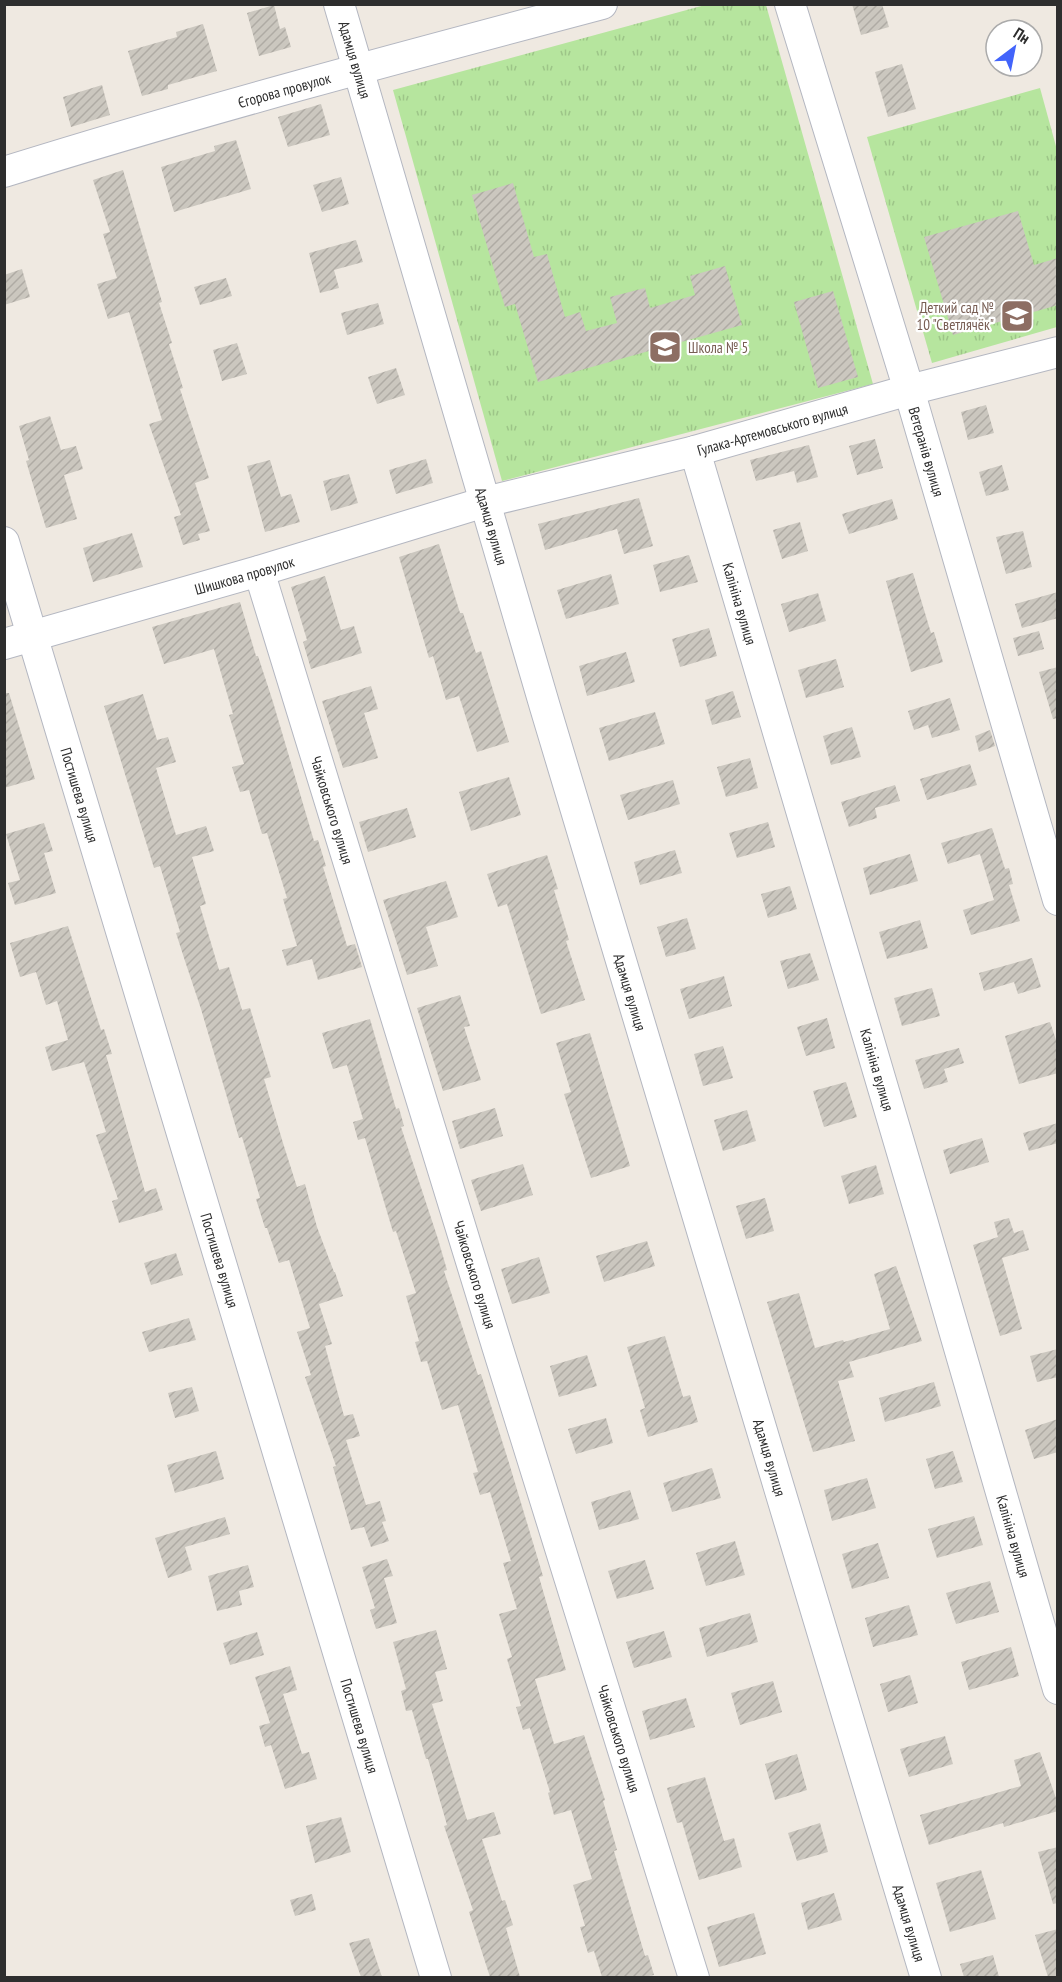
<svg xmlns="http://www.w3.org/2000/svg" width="1062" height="1982" viewBox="0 0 1062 1982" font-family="'PT Sans Narrow',sans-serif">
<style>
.grass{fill:url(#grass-tufts)}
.building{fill:url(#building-hatch)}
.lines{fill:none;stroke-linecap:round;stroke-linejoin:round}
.minor-casing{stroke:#b4b7c1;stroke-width:32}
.minor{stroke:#fff;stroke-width:30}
.labels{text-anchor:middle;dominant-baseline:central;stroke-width:4.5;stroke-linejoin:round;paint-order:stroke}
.street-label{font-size:15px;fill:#2e2e2e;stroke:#fff}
.education-label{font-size:15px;fill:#785e54;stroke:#fff;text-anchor:end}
</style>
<defs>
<pattern id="grass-tufts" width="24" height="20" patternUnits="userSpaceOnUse" patternTransform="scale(1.5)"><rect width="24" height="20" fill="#b6e59e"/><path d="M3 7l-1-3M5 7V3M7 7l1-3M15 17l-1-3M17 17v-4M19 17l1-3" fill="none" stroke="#9dc588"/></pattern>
<pattern id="building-hatch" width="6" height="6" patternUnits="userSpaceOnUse" patternTransform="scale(1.5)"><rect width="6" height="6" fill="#cbc7bf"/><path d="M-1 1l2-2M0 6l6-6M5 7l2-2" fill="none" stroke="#afaba4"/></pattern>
</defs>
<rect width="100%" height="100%" fill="#efe9e1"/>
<g class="grass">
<polygon points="705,5 766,5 873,384 502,481 393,90"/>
<polygon points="1040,88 1057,150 1057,327 932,363 867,137"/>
</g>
<g class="building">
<polygon points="852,4 882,4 889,27 861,35"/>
<polygon points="274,5 280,29 285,27 291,47 259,56 247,13"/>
<polygon points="203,24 217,71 168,85 168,89 142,96 128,51 177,37 176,32"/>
<polygon points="902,64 916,109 888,117 875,72"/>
<polygon points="102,85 110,115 71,127 63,97"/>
<polygon points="321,104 330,135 288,147 278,117"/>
<polygon points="236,140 251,189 174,212 161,167 215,151 214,146"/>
<polygon points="123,170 162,302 159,303 172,343 169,344 183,388 180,389 209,478 195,483 210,531 198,534 200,540 183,545 174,517 181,515 149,424 162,420 129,312 108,319 97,284 117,278 103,234 110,232 93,180"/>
<polygon points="341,177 349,204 322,212 313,185"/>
<polygon points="513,183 534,257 547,254 565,317 580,312 586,331 617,323 610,297 645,288 650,308 695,295 690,276 725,266 742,325 538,382 515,304 505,307 472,195"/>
<polygon points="1018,211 1034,265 1058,258 1058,305 953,335 924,237"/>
<polygon points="356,240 363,262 334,270 339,288 320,293 309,253"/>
<polygon points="22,269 30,297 4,305 4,275"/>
<polygon points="226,278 232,296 200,305 194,287"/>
<polygon points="833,291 858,377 818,388 794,302"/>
<polygon points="378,303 384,324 347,335 341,313"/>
<polygon points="237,343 247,374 222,381 213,350"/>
<polygon points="396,368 405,395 377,404 368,377"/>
<polygon points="986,405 994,433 968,440 961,412"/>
<polygon points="50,416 61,450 76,446 83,469 64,475 77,519 46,528 26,461 29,460 19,426"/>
<polygon points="875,439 883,468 857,475 849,446"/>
<polygon points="809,445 818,477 797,483 794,471 756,481 750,460"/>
<polygon points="426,459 433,483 396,494 389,470"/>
<polygon points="270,460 281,497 291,494 300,522 265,532 247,466"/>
<polygon points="1002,465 1009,490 986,496 979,472"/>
<polygon points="349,474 358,503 331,511 323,481"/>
<polygon points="639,498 653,546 624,554 617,529 545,550 538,524"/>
<polygon points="892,499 898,519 849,534 842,514"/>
<polygon points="800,522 808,551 782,559 773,530"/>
<polygon points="1023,531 1032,567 1006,574 996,537"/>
<polygon points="132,533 143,567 93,582 83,548"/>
<polygon points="439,544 460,613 463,613 476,653 481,651 509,742 477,752 459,696 446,700 433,656 429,658 399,557"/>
<polygon points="689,555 698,582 660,592 653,565"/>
<polygon points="913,573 931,633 934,632 943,662 911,672 886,581"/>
<polygon points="611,574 619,604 566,619 557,590"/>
<polygon points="325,576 341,630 354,626 362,653 311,669 303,642 307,640 291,587"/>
<polygon points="1058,592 1058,618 1022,628 1015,604"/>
<polygon points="818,593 826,621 789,632 781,604"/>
<polygon points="240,602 256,656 258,656 273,702 314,841 318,840 326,866 323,867 347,946 355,944 362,967 318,980 312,959 287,966 282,950 297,946 283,899 287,898 267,833 262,834 249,790 240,792 232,767 244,764 229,715 233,714 214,649 164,664 152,627"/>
<polygon points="709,628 717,656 680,667 672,639"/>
<polygon points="1039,631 1044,649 1018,656 1013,638"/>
<polygon points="626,652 635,682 587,696 579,666"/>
<polygon points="836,659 844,687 806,698 798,670"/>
<polygon points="1058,667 1058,718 1053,719 1039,672"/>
<polygon points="371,686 378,709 364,713 378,758 343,768 322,701"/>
<polygon points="733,691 741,717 712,725 705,700"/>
<polygon points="4,693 9,693 35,779 4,788"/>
<polygon points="143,694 157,740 168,737 176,762 156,768 176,835 206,826 214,851 192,857 206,904 200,906 219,970 229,967 242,1010 250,1008 271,1077 264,1079 283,1143 297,1187 305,1184 317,1227 334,1272 335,1272 343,1296 319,1304 332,1344 325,1346 344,1416 353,1414 360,1436 346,1440 366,1505 380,1501 386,1521 382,1522 389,1541 371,1547 364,1527 351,1530 333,1467 336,1466 305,1377 311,1375 297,1332 310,1328 289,1260 279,1263 267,1228 265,1228 256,1199 260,1198 242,1137 239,1138 201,1009 185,961 176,933 180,932 160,866 154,868 104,706"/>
<polygon points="950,698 960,730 932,738 928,725 914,730 908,711"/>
<polygon points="655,712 665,744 609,761 599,728"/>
<polygon points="852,727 861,757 831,765 823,736"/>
<polygon points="990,730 995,746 979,752 975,736"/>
<polygon points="750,758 758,788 726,797 717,767"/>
<polygon points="970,764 977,785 927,800 920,779"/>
<polygon points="509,777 521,815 471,831 459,792"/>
<polygon points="673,780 680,804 628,820 620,795"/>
<polygon points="895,785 900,801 875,808 877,818 849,827 841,802"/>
<polygon points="407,808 416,837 368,852 359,822"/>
<polygon points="768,822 775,847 737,858 729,833"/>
<polygon points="44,823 53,851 44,853 56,893 15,905 8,883 20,880 6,834"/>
<polygon points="992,828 1005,869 1009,868 1013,884 1009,885 1020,921 971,935 963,910 994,900 980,854 948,864 941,843"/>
<polygon points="675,850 682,873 640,885 634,862"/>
<polygon points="910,854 918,881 870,895 863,868"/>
<polygon points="547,855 558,889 554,890 569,940 566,941 585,1000 541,1014 507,904 498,907 487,874"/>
<polygon points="446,881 458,917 426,927 438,966 407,975 383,900"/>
<polygon points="790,886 797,909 768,918 761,894"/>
<polygon points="687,918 696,949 666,957 657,927"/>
<polygon points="920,920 928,948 887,959 879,932"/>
<polygon points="68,926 101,1030 104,1029 112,1054 106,1055 145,1192 156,1188 163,1210 119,1223 112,1201 118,1199 96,1135 106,1132 84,1062 52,1071 45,1047 68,1040 57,1001 46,1005 36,972 20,977 10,943"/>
<polygon points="810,953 819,980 788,989 780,961"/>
<polygon points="1032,958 1041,987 1018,994 1014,982 984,991 979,973"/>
<polygon points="724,976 732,1006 689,1019 680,989"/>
<polygon points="932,988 940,1016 902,1026 894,998"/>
<polygon points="460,995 470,1026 464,1027 481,1080 443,1091 417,1008"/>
<polygon points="827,1018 835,1048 806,1056 797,1027"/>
<polygon points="370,1019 396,1109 399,1108 404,1126 401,1127 438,1239 447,1270 444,1271 478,1375 481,1374 509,1463 543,1576 539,1577 566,1670 535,1679 554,1744 584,1735 605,1800 603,1801 617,1850 614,1851 627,1895 645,1956 648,1955 654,1975 644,1977 602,1977 594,1951 588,1953 580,1927 585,1926 573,1885 592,1879 571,1810 554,1815 548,1793 550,1792 530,1728 523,1730 516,1707 521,1706 507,1659 512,1657 499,1614 517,1609 503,1563 511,1561 490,1492 480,1495 473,1473 478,1472 458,1405 442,1410 427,1361 421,1362 415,1342 419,1341 406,1296 416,1293 396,1231 393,1232 365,1138 358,1140 353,1122 363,1119 347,1065 333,1069 322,1033"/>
<polygon points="1050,1022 1058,1046 1058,1073 1019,1084 1005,1036"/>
<polygon points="590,1033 630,1166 591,1178 564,1094 571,1092 556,1043"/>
<polygon points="723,1046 733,1078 703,1086 694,1054"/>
<polygon points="959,1048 964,1063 944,1069 948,1082 924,1089 915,1060"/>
<polygon points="846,1082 857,1117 824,1127 813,1091"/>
<polygon points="495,1108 503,1136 460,1149 452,1121"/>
<polygon points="747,1110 756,1141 723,1151 714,1120"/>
<polygon points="1058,1123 1058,1143 1029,1151 1023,1133"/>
<polygon points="982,1138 989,1162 950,1174 943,1150"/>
<polygon points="523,1164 533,1195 481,1211 471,1180"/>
<polygon points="876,1165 884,1194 849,1204 841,1176"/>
<polygon points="765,1198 774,1231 746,1239 736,1206"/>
<polygon points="1009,1218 1014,1233 1023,1230 1029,1250 1002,1258 1022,1329 1000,1336 973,1245 998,1237 994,1222"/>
<polygon points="647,1241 655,1266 604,1282 596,1256"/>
<polygon points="176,1253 183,1275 151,1285 144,1263"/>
<polygon points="539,1257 550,1293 512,1304 501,1269"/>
<polygon points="896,1266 922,1341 849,1362 854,1377 838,1381 855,1441 813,1452 767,1302 799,1293 815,1348 843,1340 844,1342 890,1329 874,1274"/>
<polygon points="189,1318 196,1340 149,1352 142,1332"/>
<polygon points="665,1336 683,1397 690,1395 698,1422 648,1437 640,1410 645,1408 627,1347"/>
<polygon points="1058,1349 1058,1377 1037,1382 1030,1356"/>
<polygon points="587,1355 597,1386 559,1397 550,1366"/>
<polygon points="934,1382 941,1406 885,1422 879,1398"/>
<polygon points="192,1387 199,1411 175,1418 168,1393"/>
<polygon points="606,1418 613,1443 576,1454 568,1429"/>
<polygon points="1058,1419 1058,1452 1034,1459 1025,1430"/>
<polygon points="216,1451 224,1479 175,1493 167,1465"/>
<polygon points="953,1451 963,1482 935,1489 926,1459"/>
<polygon points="712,1468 721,1498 672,1512 663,1483"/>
<polygon points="867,1478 876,1508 832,1521 824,1490"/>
<polygon points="630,1490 639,1519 599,1530 591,1502"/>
<polygon points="974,1516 983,1545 937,1558 928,1529"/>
<polygon points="225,1517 230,1534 185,1547 192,1570 168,1578 155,1538"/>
<polygon points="735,1541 745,1575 706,1586 696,1553"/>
<polygon points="878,1543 889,1578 852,1589 842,1554"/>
<polygon points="387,1559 393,1576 384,1578 397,1623 376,1629 370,1610 375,1608 362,1567"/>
<polygon points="645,1560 654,1589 617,1599 608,1571"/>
<polygon points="248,1565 254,1587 239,1591 242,1605 217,1611 208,1576"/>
<polygon points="990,1581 999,1612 956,1624 946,1593"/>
<polygon points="909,1605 918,1635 873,1647 865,1618"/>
<polygon points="750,1613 758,1642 707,1657 699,1628"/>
<polygon points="436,1630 447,1669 435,1672 443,1701 432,1704 467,1820 494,1812 501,1834 482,1839 502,1901 505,1900 513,1925 506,1928 520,1977 490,1977 469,1912 473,1910 444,1826 447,1825 428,1759 426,1759 412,1710 406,1711 401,1691 406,1689 393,1642"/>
<polygon points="664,1631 672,1657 634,1668 626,1642"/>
<polygon points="257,1632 264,1655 230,1665 223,1643"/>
<polygon points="1011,1647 1019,1676 969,1690 961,1662"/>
<polygon points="290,1666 297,1690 283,1694 302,1754 309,1752 317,1779 285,1789 271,1745 265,1747 259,1726 270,1723 255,1677"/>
<polygon points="910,1675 918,1703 888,1712 880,1684"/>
<polygon points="773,1681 782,1712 740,1725 731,1693"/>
<polygon points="686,1698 695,1727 650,1740 642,1711"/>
<polygon points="945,1736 953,1764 909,1777 900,1749"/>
<polygon points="1040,1752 1058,1804 1058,1811 1004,1827 1003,1823 929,1845 920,1815 1021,1786 1014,1760"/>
<polygon points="797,1754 807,1790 775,1800 765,1764"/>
<polygon points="705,1777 724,1841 734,1838 742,1867 699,1880 682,1822 677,1823 667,1788"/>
<polygon points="341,1817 351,1852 315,1863 306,1826"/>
<polygon points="820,1823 828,1852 797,1861 788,1833"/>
<polygon points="1058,1847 1058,1903 1053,1904 1038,1852"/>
<polygon points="981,1870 996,1919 950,1932 936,1883"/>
<polygon points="834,1893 842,1920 808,1930 801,1903"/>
<polygon points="312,1894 316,1910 295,1916 290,1900"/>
<polygon points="754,1913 766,1954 719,1967 707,1927"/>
<polygon points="1058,1929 1058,1977 1048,1977 1035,1935"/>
<polygon points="369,1938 382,1977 361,1977 349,1943"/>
<polygon points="993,1955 999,1977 964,1977 960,1964"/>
</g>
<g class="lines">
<g class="minor-casing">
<g id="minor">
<path id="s1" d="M339,4L545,707L926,1978"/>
<path id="s2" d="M790,4L909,390L1058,900"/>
<path id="s3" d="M4,172C202,110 402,57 602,4"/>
<path id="s4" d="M695,451L922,1220L1058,1689"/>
<path id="s5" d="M4,542L436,1978"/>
<path id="s6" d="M259,571L498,1349L694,1978"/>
<path id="s7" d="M4,644L259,571L485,502L695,451L909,390L1058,352"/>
</g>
</g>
<use href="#minor" class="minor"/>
</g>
<defs>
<g id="school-square" transform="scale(1.725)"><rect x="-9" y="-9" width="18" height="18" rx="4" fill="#8d6e63" stroke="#fff"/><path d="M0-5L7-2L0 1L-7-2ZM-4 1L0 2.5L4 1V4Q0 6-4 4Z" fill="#fff"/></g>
</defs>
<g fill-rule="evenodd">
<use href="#school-square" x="1017" y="316"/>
<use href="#school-square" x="665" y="347"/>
</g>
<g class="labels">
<g class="street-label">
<text stroke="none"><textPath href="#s1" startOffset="58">Адамця вулиця</textPath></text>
<text stroke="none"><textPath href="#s3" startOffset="292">Єгорова провулок</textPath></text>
<text stroke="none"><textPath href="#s7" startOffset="798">Гулака-Артемовського вулиця</textPath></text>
<text stroke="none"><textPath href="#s2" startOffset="468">Ветеранів вулиця</textPath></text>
<text stroke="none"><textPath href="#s1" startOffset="544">Адамця вулиця</textPath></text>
<text stroke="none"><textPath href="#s7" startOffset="250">Шишкова провулок</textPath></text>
<text stroke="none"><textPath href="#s4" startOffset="159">Калініна вулиця</textPath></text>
<text stroke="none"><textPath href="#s5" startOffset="264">Постишева вулиця</textPath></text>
<text stroke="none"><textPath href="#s6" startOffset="250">Чайковського вулиця</textPath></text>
<text stroke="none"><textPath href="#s1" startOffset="1030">Адамця вулиця</textPath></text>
<text stroke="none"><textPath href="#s4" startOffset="645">Калініна вулиця</textPath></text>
<text stroke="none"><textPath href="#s5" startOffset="750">Постишева вулиця</textPath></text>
<text stroke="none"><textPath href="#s6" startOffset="736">Чайковського вулиця</textPath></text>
<text stroke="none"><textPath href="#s1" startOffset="1516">Адамця вулиця</textPath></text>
<text stroke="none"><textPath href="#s4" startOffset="1131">Калініна вулиця</textPath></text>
<text stroke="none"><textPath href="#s5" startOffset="1236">Постишева вулиця</textPath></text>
<text stroke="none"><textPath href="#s6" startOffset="1222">Чайковського вулиця</textPath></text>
<text stroke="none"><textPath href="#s1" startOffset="2002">Адамця вулиця</textPath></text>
</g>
<g class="education-label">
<text x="994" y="307">Деткий сад №<tspan x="994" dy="17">10 "Светлячёк"</tspan></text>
<text x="688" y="347" text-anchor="start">Школа № 5</text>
</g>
</g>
<rect width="1062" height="1982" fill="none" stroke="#2e2e2e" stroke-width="12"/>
<g transform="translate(1014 48) rotate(32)"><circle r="28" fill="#ffffff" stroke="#ababab" stroke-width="1.5"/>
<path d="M0-4.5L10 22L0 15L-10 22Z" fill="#4264fb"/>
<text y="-9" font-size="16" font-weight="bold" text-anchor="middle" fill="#2e2e2e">Пн</text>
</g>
</svg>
